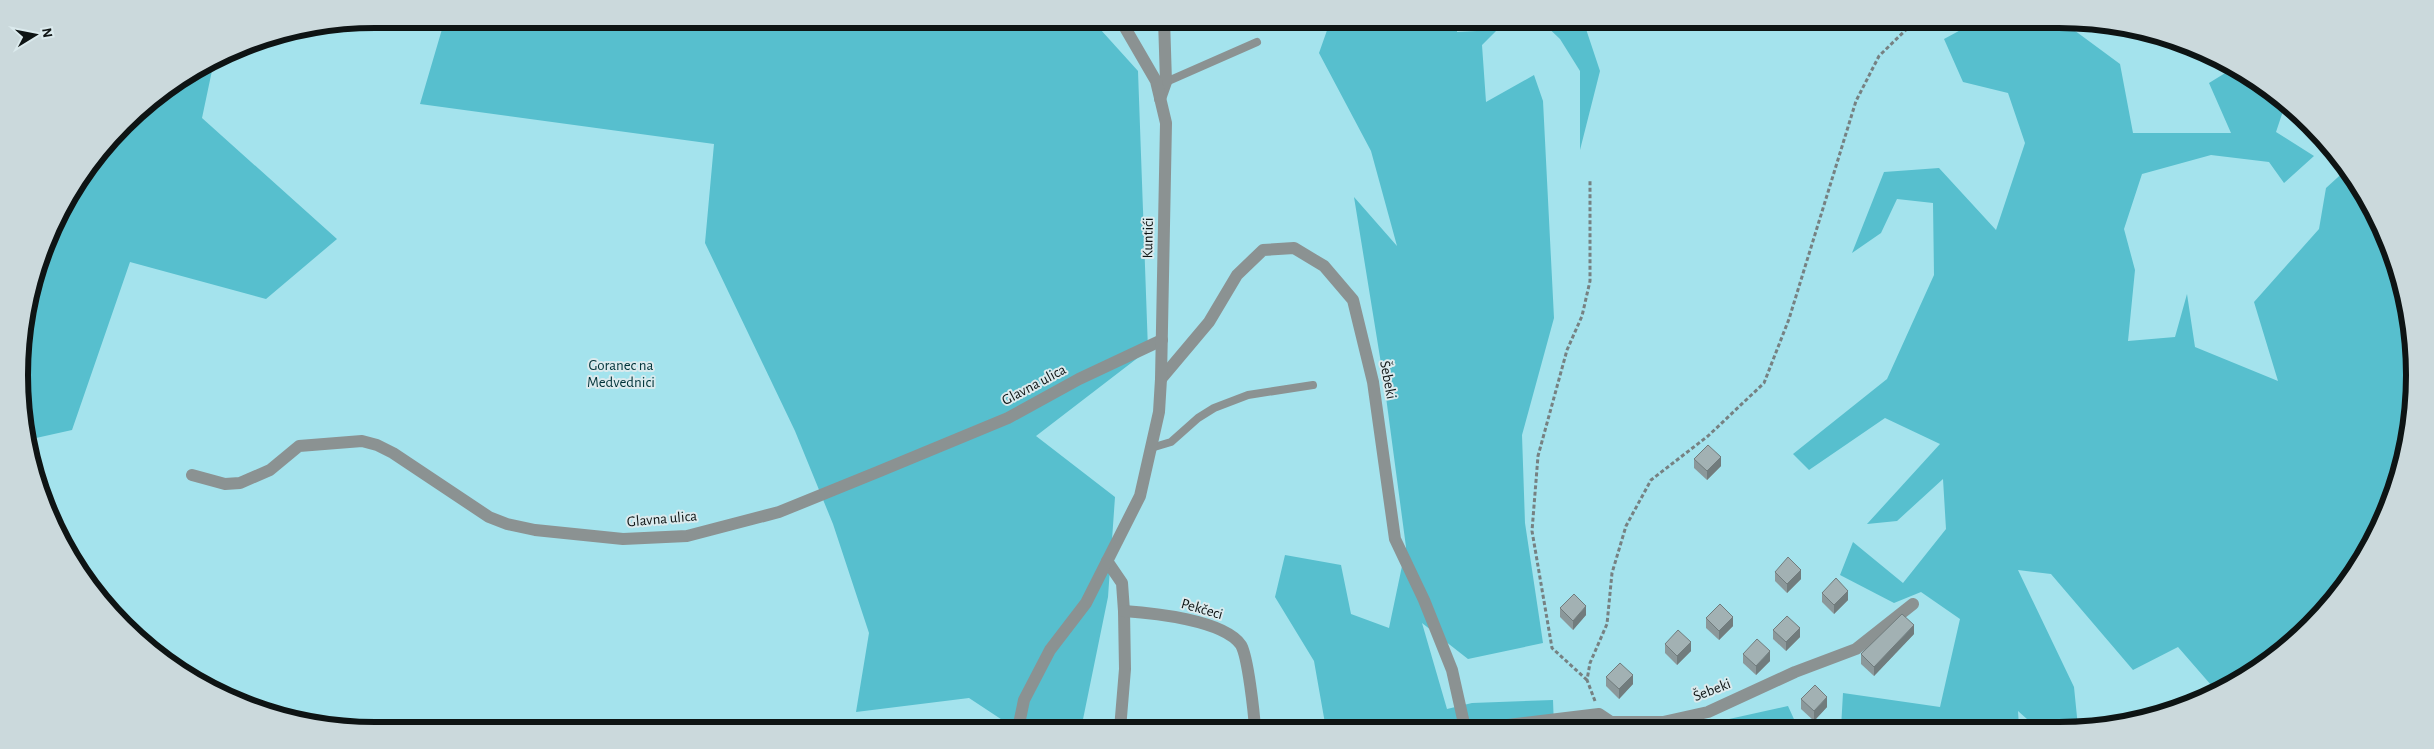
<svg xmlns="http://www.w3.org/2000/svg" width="2434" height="749" viewBox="0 0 2434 749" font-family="'Alegreya Sans',sans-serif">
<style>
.green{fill:#a4e3ed}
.forest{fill:#57bfce}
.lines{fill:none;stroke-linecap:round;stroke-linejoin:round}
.path{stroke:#768182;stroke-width:3;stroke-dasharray:4 2.5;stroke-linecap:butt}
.service{stroke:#8b9292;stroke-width:8}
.minor{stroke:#8b9292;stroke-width:12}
.tertiary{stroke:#8b9292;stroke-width:12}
.wall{fill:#8b989a}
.shaded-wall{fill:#717c7d}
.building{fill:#a2b1b3;stroke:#717c7d}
.labels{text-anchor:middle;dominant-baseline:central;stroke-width:4;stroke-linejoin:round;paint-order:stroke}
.street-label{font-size:15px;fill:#0e1414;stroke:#dbeaed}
.park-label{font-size:15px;fill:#003339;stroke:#dbeaed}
.rim{fill:none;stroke:#0e1414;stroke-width:6}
</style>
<rect width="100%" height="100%" fill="#dbeaed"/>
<polygon class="green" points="374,19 2059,19 2129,26 2196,46 2257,79 2311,123 2355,177 2388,239 2408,305 2415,375 2408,444 2368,552 2311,626 2217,693 2106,727 375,730 305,723 238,703 177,670 123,626 79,572 31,466 20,398 22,328 56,217 92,158 140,107 239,46 305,26"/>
<g class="forest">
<polygon points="445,19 1091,19 1138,71 1148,350 1036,436 1115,497 1108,597 1081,729 1016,729 969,698 856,712 869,633 833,524 795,431 705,243 714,144 420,104"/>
<polygon points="1331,19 1458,19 1457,32 1497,30 1482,45 1486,102 1534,75 1543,101 1554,318 1522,435 1525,523 1543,643 1468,659 1422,623 1447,709 1472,703 1553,700 1554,728 1326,729 1314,661 1275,597 1285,555 1341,565 1351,614 1389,628 1406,547 1384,382 1354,197 1397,246 1371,151 1319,53"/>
<polygon points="1539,19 1577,19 1585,26 1600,71 1580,150 1580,71 1560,39"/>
<polygon points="1981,19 2059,19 2120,64 2133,133 2231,133 2209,83 2235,67 2257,79 2286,102 2276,132 2314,156 2284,183 2269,162 2211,155 2142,174 2124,229 2135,270 2128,341 2175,337 2187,294 2195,347 2278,381 2254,302 2319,229 2326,188 2348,168 2355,177 2388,239 2408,305 2415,375 2408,444 2368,552 2311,626 2218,693 2178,647 2133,670 2051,574 2018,570 2074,687 2078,727 2036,727 2018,711 2019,727 1841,728 1843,693 1940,707 1960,619 1921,592 1894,603 1840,575 1853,542 1903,583 1946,529 1943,479 1897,521 1867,524 1940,444 1885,418 1809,470 1793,454 1887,379 1934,275 1933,203 1897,199 1881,233 1852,253 1884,172 1939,168 1996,230 2025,143 2008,93 1963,82 1944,39"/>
<polygon points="214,61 202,118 337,239 266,299 130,262 72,430 27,440 20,398 22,328 56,217 92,158 140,107"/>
<polygon points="1788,706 1798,728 1693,728 1693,727"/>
</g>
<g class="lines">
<g class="path">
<polyline points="1587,680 1552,648 1532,531 1538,456 1567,350 1582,316 1590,281 1590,181"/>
<polyline points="1595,701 1587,680 1590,663 1607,624 1612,573 1626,526 1651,480 1708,436 1764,383 1789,319 1856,101 1879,56 1917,19"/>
</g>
<g class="service">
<polyline points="1166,82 1257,42"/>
<polyline points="1151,448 1171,442 1198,418 1214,408 1248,395 1313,385"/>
</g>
<g class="minor">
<polyline points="1160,99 1166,82 1164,19"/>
<polyline points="1161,379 1209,322 1237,275 1263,250 1294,248 1324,266 1353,300 1373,382 1395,539 1424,600 1452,670 1465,728"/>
<polyline points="192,475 225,484 240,483 270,470 299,446 362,441 377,445 393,453 489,517 507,524 535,530 623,539 687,536 779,512 880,471 1008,418 1079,379 1162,340"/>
<polyline points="1107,561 1122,583 1124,611 1125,669 1120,729"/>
<path d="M1124,611C1153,613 1224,620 1241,645C1248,657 1254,713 1255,729"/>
<polyline points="1503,728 1508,725 1599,714 1611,722 1663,722 1708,712 1795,672 1856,649 1913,604"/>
</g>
<polyline class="tertiary" points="1018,729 1024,700 1050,650 1086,603 1140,496 1159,412 1161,379 1166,123 1156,81 1120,19"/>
</g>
<g class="wall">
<polygon points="1694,459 1721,466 1707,480 1694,468"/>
<polygon points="1775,572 1801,579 1787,593 1775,581"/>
<polygon points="1822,593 1848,600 1834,614 1822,602"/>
<polygon points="1560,608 1586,615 1573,630 1560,617"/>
<polygon points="1706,618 1733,626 1719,640 1706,628"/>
<polygon points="1773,630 1800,637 1786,651 1773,639"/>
<polygon points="1914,634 1874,676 1861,664 1861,654"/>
<polygon points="1665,644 1691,651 1677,665 1665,653"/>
<polygon points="1743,654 1770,661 1756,675 1743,663"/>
<polygon points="1606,677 1633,684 1619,699 1606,686"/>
<polygon points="1801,699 1827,707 1814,721 1801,709"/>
</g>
<g class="shaded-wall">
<polygon points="1721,457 1721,466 1707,480 1707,471"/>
<polygon points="1801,570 1801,579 1787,593 1787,584"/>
<polygon points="1848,591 1848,600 1834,614 1834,605"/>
<polygon points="1586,606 1586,615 1573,630 1573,621"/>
<polygon points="1733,617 1733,626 1719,640 1719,631"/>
<polygon points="1914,625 1914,634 1874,676 1874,667"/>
<polygon points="1800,628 1800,637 1786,651 1786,642"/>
<polygon points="1691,642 1691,651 1677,665 1677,656"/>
<polygon points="1770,651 1770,661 1756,675 1756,666"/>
<polygon points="1633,675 1633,684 1619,699 1619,689"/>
<polygon points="1827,697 1827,707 1814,721 1814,711"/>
</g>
<g class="building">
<polygon points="1708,445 1721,457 1707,471 1694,459"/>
<polygon points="1788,557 1801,570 1787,584 1775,572"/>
<polygon points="1836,578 1848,591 1834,605 1822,593"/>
<polygon points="1574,594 1586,606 1573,621 1560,608"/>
<polygon points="1720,604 1733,617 1719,631 1706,618"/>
<polygon points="1902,614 1914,625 1874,667 1861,654"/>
<polygon points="1787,616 1800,628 1786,642 1773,630"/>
<polygon points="1678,630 1691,642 1677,656 1665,644"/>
<polygon points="1757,639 1770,651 1756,666 1743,654"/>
<polygon points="1620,663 1633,675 1619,689 1606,677"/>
<polygon points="1815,685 1827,697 1814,711 1801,699"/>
</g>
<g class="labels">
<g class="street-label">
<text transform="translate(1148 238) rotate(-89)">Kuntići</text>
<text transform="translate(1388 380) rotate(79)">Šebeki</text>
<text transform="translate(1034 385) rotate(-28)">Glavna ulica</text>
<text transform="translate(662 519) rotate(-5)">Glavna ulica</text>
<text transform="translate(1202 609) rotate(16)">Pekčeci</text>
<text transform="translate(1712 690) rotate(-21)">Šebeki</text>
</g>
<g class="park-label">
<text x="621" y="365">Goranec na<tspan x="621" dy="17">Medvednici</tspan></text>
</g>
</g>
<path d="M0 0H2434V749H0ZM375 28H2059A347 347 0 0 1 2406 375V375A347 347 0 0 1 2059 722H375A347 347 0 0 1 28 375V375A347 347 0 0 1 375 28Z" fill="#cbd9dc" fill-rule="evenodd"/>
<path class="rim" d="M375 28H2059A347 347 0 0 1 2406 375V375A347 347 0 0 1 2059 722H375A347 347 0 0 1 28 375V375A347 347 0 0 1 375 28Z"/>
<g transform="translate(35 35) rotate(80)" stroke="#dbeaed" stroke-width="4" paint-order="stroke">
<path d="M0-4L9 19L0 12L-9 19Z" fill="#0e1414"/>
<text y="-8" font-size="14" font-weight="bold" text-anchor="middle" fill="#0e1414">N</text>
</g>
</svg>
